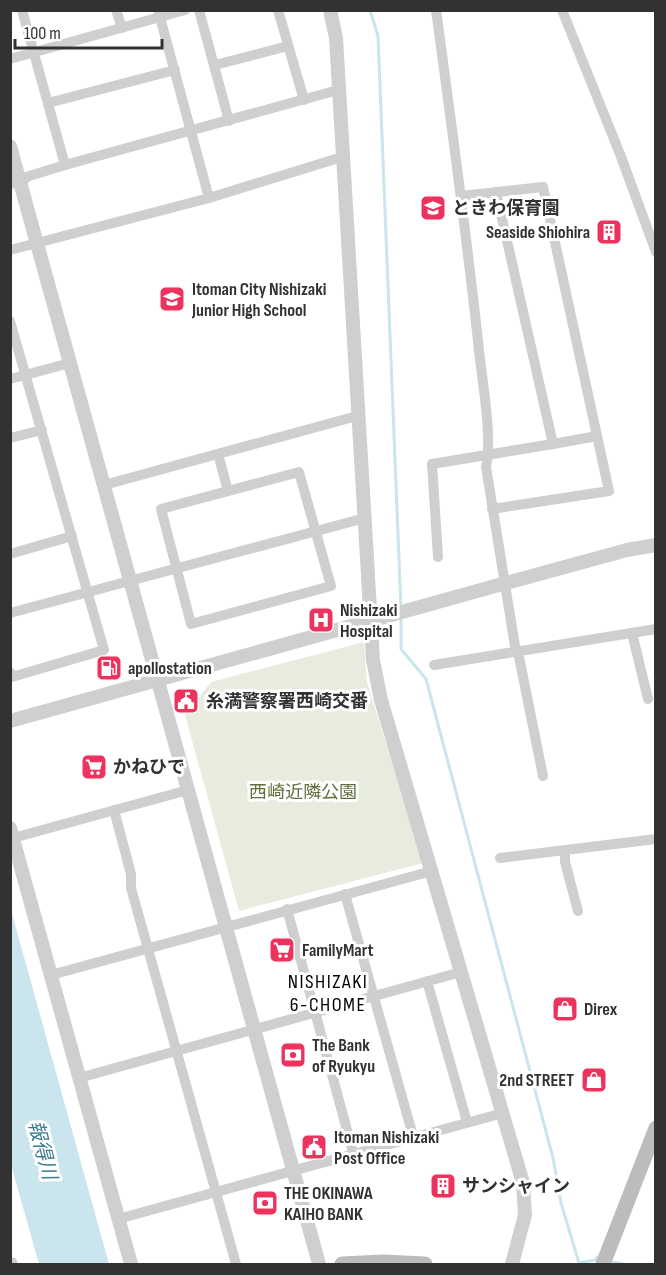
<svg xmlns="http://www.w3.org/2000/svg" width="666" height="1275" viewBox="0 0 666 1275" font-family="'Sofia Sans Condensed','Noto Sans JP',sans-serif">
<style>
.green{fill:#e8ecde}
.water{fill:#cae5ed}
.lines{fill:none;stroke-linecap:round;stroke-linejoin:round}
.stream{stroke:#cae5ed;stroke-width:3}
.minor{stroke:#cfcfcf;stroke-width:10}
.tertiary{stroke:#cfcfcf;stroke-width:14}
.secondary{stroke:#bcbcbc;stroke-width:15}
.labels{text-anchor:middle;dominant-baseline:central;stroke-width:6;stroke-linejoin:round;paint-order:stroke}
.poi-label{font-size:18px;font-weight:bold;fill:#323232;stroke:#fff;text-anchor:start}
.park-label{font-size:18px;fill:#5e713d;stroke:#fff}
.neighbourhood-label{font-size:20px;letter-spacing:1.5px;fill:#000;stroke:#fff}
.water-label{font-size:20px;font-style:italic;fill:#3a7e92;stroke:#fff}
</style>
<rect width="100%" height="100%" fill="#fff"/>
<polygon class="green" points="364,642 367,682 423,863 239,911 185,715 211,682"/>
<polygon class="water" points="11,910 109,1264 39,1264 11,1165"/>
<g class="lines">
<g class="stream">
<polyline points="370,10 378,36 401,609"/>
<polyline points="401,615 401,649 426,679 553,1158 561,1203 579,1263 595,1260 597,1257"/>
<polyline points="613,1262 623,1264"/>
</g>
<g class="minor">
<polyline points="22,10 65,165"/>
<polyline points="116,10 122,28"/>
<polyline points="158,10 209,198"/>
<polyline points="199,10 229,121"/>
<polyline points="278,10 304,100"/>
<path d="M436,10C451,120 466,230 478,341C481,376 493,435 486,467L515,646L518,652L543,776"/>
<polyline points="562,10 620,154 656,252"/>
<polyline points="10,59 185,10"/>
<polyline points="215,65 288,46"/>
<polyline points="48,103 175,70"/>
<polyline points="10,184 20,182 29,176 65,165 338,90"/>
<polyline points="461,196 543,187 609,491 492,509"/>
<polyline points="10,250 209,198 342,157"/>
<polyline points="10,321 104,650 12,677 10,672"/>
<polyline points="10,379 70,363"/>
<polyline points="10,438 42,430"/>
<polyline points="553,444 597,436"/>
<polyline points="218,454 228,491"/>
<polygon points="299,472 331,586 191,624 161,509"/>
<polyline points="104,485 357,416"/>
<polyline points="10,554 72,536"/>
<polyline points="438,557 432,464 553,444 496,192"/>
<polyline points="10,613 365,518"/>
<polyline points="632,633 648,699"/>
<polyline points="434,665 656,629"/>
<polyline points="114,810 131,874 131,888 236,1264"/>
<polyline points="13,838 188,790"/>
<polyline points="565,851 565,862 578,911"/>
<polyline points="500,858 656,839"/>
<polyline points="345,894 413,1136"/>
<polyline points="287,909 353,1152"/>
<polyline points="51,975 432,871"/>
<polyline points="427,981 467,1122"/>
<polyline points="79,1078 461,972"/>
<polyline points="118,1219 503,1113"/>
</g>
<g class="tertiary">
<polyline points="330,10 336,38 373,660 381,700 523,1183 525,1215 512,1264"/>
<polyline points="10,146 319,1264"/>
<polyline points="10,721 506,583 627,550 656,545"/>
<polyline points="10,828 131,1264"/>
<polyline points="10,1264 11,1264"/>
</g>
<g class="secondary">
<polyline points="342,1264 383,1262 425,1264"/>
<polyline points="603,1264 656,1128"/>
</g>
</g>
<defs>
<g id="school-square" transform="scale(1.35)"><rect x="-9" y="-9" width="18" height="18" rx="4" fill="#eb335e" stroke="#fff"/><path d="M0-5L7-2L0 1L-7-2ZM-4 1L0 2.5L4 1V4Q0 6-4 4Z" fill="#fff"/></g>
<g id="building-square" transform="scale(1.35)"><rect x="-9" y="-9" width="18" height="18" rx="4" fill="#eb335e" stroke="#fff"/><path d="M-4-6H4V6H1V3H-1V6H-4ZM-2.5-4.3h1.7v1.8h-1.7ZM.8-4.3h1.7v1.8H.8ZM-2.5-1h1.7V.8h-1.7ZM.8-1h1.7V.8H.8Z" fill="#fff"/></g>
<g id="hospital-square" transform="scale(1.35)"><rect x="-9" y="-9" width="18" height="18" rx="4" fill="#eb335e" stroke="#fff"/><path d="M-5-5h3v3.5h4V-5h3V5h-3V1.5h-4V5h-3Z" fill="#fff"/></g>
<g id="fuel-square" transform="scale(1.35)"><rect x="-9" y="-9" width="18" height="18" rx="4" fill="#eb335e" stroke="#fff"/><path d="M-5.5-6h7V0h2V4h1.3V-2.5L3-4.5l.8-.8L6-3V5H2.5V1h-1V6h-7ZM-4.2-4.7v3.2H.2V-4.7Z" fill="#fff"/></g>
<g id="civic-square" transform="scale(1.35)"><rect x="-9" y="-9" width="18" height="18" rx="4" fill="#eb335e" stroke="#fff"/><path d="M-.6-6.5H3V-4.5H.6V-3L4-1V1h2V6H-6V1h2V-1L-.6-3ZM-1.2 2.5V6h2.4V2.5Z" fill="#fff"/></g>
<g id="supermarket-square" transform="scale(1.35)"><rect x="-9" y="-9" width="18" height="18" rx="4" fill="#eb335e" stroke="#fff"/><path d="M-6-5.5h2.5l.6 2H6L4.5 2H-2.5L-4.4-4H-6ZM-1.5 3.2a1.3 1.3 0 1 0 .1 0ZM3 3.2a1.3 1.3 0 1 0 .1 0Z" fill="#fff"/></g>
<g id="shop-square" transform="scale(1.35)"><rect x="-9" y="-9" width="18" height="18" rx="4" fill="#eb335e" stroke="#fff"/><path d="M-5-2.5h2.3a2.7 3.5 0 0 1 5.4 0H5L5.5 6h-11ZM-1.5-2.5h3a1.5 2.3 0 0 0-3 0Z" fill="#fff"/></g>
<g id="bank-square" transform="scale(1.35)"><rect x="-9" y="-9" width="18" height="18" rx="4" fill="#eb335e" stroke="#fff"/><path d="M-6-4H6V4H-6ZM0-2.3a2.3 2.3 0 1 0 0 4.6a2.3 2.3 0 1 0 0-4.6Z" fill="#fff"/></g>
</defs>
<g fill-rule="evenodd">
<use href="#school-square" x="433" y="208"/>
<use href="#building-square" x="609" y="232"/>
<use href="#school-square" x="172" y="299"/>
<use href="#hospital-square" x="321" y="620"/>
<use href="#fuel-square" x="109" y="668"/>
<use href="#civic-square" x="186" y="701"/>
<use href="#supermarket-square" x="94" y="767"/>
<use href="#supermarket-square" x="282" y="950"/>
<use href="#shop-square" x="565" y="1009"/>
<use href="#bank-square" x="293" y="1055"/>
<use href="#shop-square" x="594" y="1080"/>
<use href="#civic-square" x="314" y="1147"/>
<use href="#building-square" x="443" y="1186"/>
<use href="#bank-square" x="265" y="1203"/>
</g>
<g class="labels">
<g class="poi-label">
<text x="452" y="208">ときわ保育園</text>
<text x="590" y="232" text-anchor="end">Seaside Shiohira</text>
<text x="192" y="289">Itoman City Nishizaki<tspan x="192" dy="21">Junior High School</tspan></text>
<text x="340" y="610">Nishizaki<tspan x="340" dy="21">Hospital</tspan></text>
<text x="128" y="668">apollostation</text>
<text x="206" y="701">糸満警察署西崎交番</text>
<text x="113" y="767">かねひで</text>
<text x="302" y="950">FamilyMart</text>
<text x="584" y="1009">Direx</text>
<text x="312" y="1045">The Bank<tspan x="312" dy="21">of Ryukyu</tspan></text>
<text x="574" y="1080" text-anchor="end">2nd STREET</text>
<text x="334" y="1137">Itoman Nishizaki<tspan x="334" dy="21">Post Office</tspan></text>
<text x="462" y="1186">サンシャイン</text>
<text x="284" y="1193">THE OKINAWA<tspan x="284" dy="21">KAIHO BANK</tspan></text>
</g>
<g class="park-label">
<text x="303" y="792">西崎近隣公園</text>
</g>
<g class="neighbourhood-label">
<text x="328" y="982">NISHIZAKI<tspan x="328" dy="23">6-CHOME</tspan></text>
</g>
<g class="water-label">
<text transform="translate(42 1150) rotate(75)">報得川</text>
</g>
</g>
<rect width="666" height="1275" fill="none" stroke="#323232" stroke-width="24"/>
<path d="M15 39v9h147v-9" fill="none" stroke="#323232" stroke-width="3"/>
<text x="24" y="39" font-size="18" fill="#323232" stroke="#ffffff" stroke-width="4.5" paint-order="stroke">100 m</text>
</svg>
